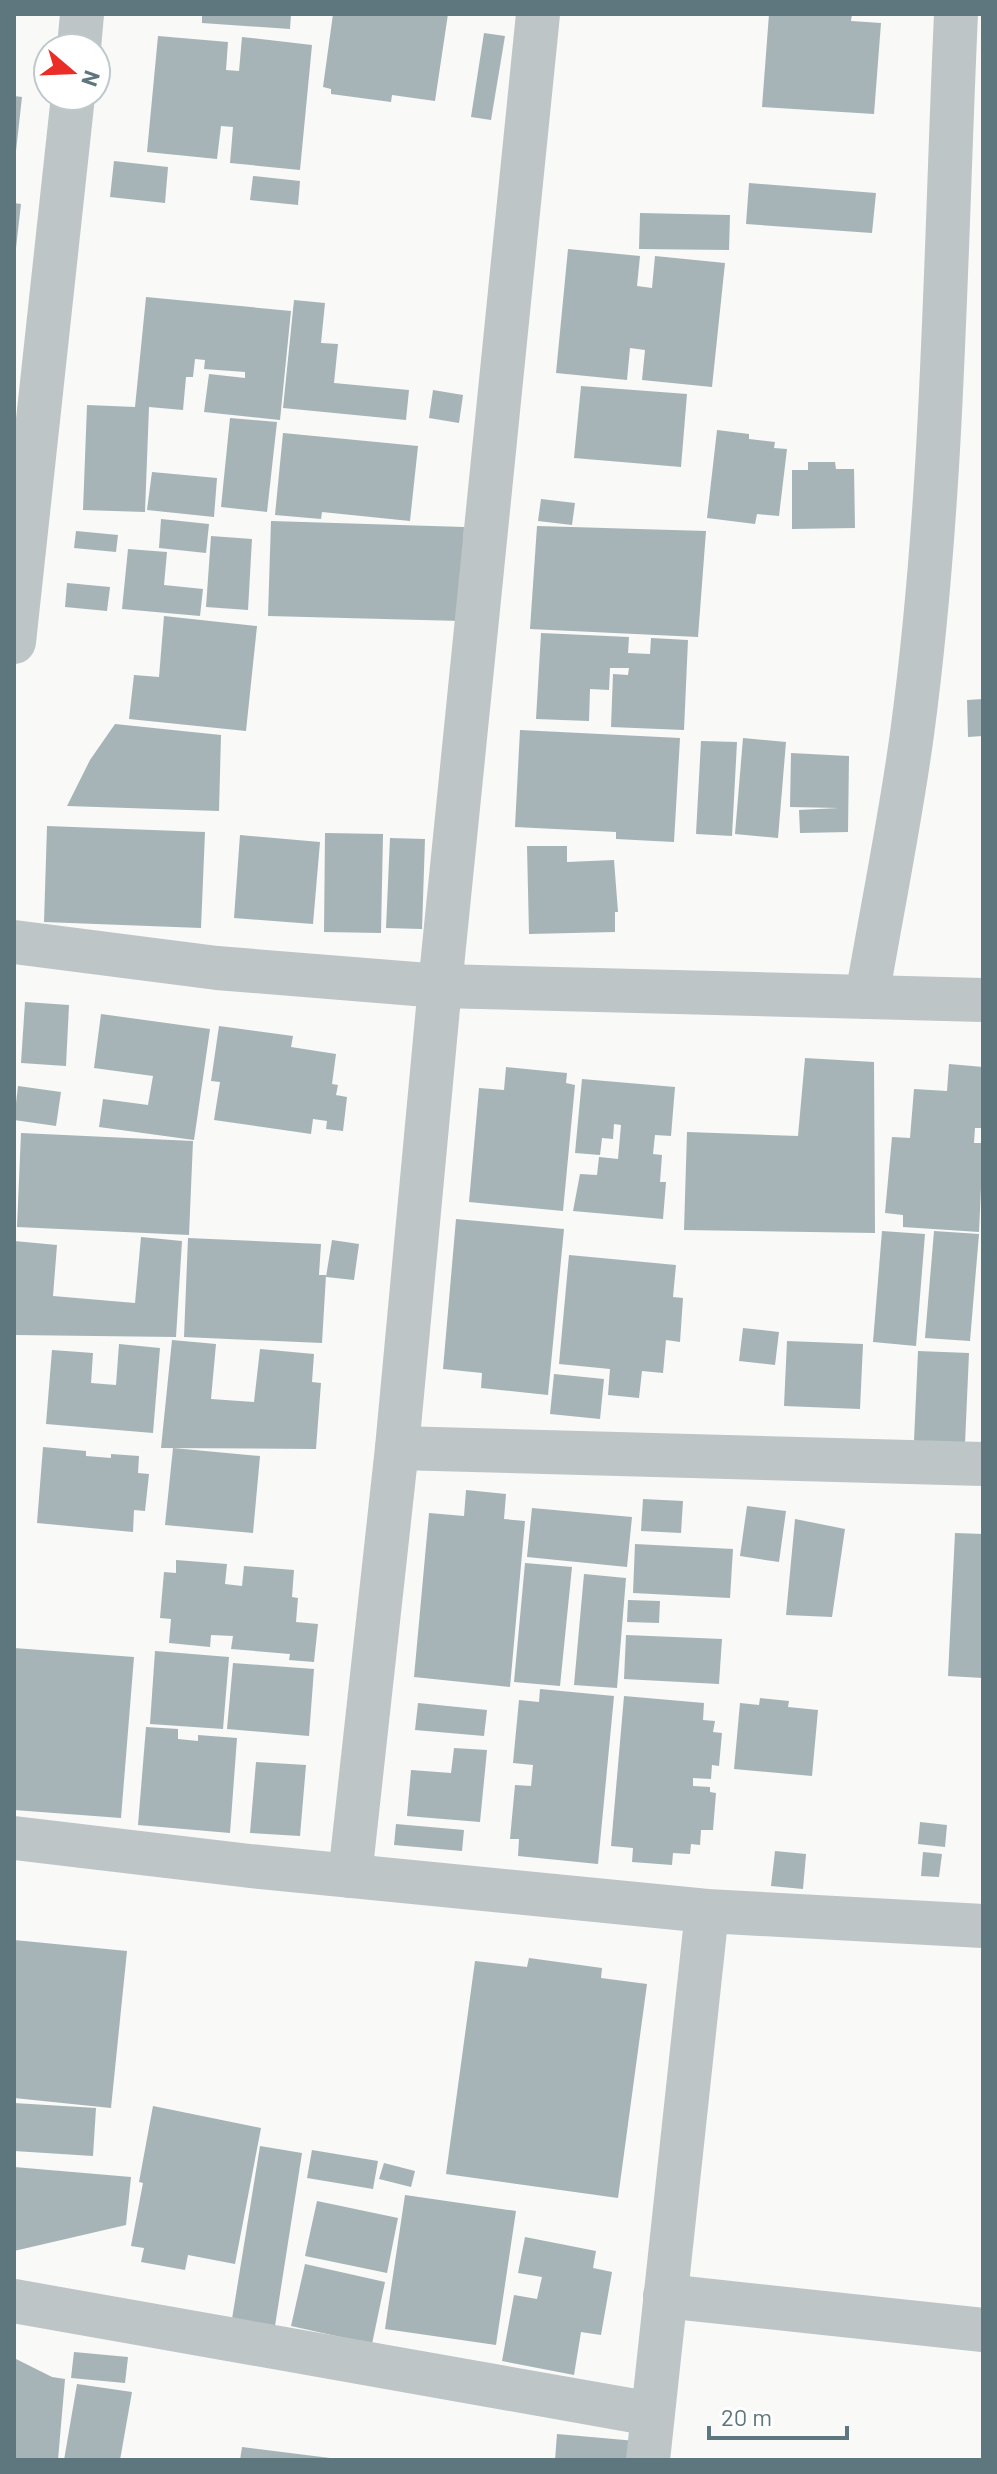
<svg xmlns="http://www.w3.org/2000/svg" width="997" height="2474" viewBox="0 0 997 2474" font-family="Barlow,sans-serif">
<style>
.building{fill:#a6b4b7}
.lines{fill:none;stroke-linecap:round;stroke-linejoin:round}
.minor{stroke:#bdc5c7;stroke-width:44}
</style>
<rect width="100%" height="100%" fill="#f9f9f7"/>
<g class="building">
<polygon points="202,14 291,14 290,29 202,23"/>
<polygon points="333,14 448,14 435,101 392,95 391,102 331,94 331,89 323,87"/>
<polygon points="769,14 852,14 851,21 881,23 874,114 762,107"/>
<polygon points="484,33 505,36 491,120 471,117"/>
<polygon points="158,36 228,42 226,70 239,71 242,37 312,45 300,170 230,163 233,127 221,126 217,159 147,152"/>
<polygon points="14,96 22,97 16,151 14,151"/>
<polygon points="114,161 168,167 165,203 110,197"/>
<polygon points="253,176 300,181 298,205 250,200"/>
<polygon points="749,183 876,193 872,233 746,224"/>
<polygon points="14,203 21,204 16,248 14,248"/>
<polygon points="640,213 730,215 729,250 639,249"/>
<polygon points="568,249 640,256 637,286 652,288 655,256 725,263 712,387 642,380 645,350 630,348 627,380 556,373"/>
<polygon points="146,297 291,311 280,420 204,412 209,374 245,378 245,372 204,369 205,360 195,359 193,377 186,377 183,410 149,407 145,512 83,510 87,405 135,407"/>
<polygon points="294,300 325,303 321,343 338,344 334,383 409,390 406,420 283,408"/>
<polygon points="581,386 687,394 681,467 574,458"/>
<polygon points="433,390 463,395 459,423 429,418"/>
<polygon points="230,418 277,422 267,512 221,507"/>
<polygon points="717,430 749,434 749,439 775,442 774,448 787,449 779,516 757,514 755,524 707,518"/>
<polygon points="283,433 418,446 410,521 322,512 321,519 275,515"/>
<polygon points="808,462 835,462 836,469 854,469 855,528 792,529 792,470 808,470"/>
<polygon points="152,472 217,478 214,517 147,510"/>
<polygon points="541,499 575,503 572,525 538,521"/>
<polygon points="161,519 209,524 206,553 159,548"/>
<polygon points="271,521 464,527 461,621 268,616"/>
<polygon points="537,526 706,531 698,637 530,629"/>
<polygon points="76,531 118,535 116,552 74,548"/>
<polygon points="211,536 252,539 248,610 206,607"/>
<polygon points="128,549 167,552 164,585 203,589 200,616 122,609"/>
<polygon points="67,583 110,587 107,611 65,607"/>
<polygon points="164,616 257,626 246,731 129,719 134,675 159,677"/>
<polygon points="541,633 629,637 628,653 650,654 651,638 688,640 684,730 611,727 613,674 628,675 629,668 610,668 609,690 590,689 589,721 536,719"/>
<polygon points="983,699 983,736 968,737 967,700"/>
<polygon points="115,724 221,735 219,811 67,806 90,760"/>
<polygon points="520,730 680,738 674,842 616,839 616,832 515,827"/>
<polygon points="743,738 786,742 778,838 735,834"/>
<polygon points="701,741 737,742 732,836 696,834"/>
<polygon points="791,753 849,756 848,832 800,833 799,810 839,808 790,807"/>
<polygon points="47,826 205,832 201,928 44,922"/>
<polygon points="325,833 383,834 381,933 324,932"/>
<polygon points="240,835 320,842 313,924 234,918"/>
<polygon points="390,838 425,839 422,929 386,928"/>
<polygon points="527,846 567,846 567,862 614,860 618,912 615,912 615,932 529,934"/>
<polygon points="25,1002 69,1005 66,1066 21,1063"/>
<polygon points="101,1014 210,1029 194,1140 99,1127 103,1099 148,1105 153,1076 94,1068"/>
<polygon points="219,1026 293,1036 291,1047 336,1054 332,1084 338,1085 336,1095 347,1097 343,1131 326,1129 327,1121 313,1119 311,1134 214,1120 220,1082 211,1081"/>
<polygon points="805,1058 874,1062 875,1233 684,1230 687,1132 798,1136"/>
<polygon points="949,1064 983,1067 983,1128 975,1128 974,1143 983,1143 979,1232 903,1227 903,1215 885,1213 892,1137 910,1138 914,1089 947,1091"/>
<polygon points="506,1067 567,1073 566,1083 575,1085 563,1211 469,1202 479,1088 504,1090"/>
<polygon points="582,1079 675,1087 671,1136 655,1135 653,1154 662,1155 660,1182 666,1182 663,1219 573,1211 580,1174 597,1175 599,1157 618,1159 621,1125 614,1124 613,1139 602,1138 600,1155 575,1153"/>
<polygon points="18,1086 61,1092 56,1126 14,1120"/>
<polygon points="21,1133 193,1141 189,1235 17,1227"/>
<polygon points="456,1219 564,1229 548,1395 481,1388 482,1373 443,1369"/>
<polygon points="882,1231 925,1234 916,1346 873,1342"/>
<polygon points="934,1231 979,1234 970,1341 925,1338"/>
<polygon points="141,1237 182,1241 176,1337 14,1335 14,1241 57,1245 53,1296 135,1303"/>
<polygon points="188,1238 321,1244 319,1275 326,1275 322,1343 184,1337"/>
<polygon points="332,1240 359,1244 354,1280 326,1277"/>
<polygon points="569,1255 676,1265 673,1297 683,1298 680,1342 666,1340 663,1373 642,1371 639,1398 608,1395 610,1369 559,1364"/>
<polygon points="743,1328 779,1332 775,1365 739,1361"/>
<polygon points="172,1340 216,1344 211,1399 254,1402 260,1349 314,1354 312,1382 321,1383 316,1449 161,1448"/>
<polygon points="787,1341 863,1344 860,1409 784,1406"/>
<polygon points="119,1344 160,1348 153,1433 46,1424 52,1350 93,1353 91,1383 116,1385"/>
<polygon points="918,1351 969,1353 965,1444 914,1441"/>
<polygon points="554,1374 604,1379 600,1419 550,1414"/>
<polygon points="43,1447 86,1451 86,1456 111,1458 111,1454 139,1456 138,1473 149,1474 145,1511 134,1510 133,1532 37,1523"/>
<polygon points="173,1448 260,1456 253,1533 165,1525"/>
<polygon points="466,1490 506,1494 504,1519 525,1521 510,1687 414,1677 429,1513 464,1516"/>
<polygon points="643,1499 683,1501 681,1533 641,1531"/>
<polygon points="747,1506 786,1511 779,1562 740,1556"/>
<polygon points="532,1508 632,1517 627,1567 527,1557"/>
<polygon points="795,1519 845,1529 832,1617 786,1615"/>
<polygon points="955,1533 983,1534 983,1678 948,1676"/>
<polygon points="635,1544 733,1549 730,1598 633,1593"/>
<polygon points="176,1560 227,1564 225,1584 242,1586 244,1566 294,1570 292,1597 298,1598 296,1622 318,1624 314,1662 289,1660 290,1654 231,1649 233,1636 211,1635 210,1647 169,1643 171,1619 160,1618 164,1572 176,1573"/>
<polygon points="525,1563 572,1567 560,1686 514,1682"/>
<polygon points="584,1574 626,1578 617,1688 574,1685"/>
<polygon points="628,1600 660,1601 659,1623 627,1622"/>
<polygon points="626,1635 722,1639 719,1684 624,1679"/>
<polygon points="14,1648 134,1657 121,1818 14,1810"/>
<polygon points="155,1651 229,1657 223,1729 150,1724"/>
<polygon points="233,1663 314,1669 309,1736 227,1729"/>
<polygon points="540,1689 614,1696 598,1864 518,1856 519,1839 510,1839 515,1785 531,1786 533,1765 513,1763 519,1700 539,1702"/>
<polygon points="624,1696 704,1703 703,1720 715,1721 713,1732 722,1733 719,1766 712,1765 711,1779 693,1778 693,1786 710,1787 710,1792 716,1793 713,1830 701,1830 700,1845 691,1844 690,1854 673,1853 672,1865 632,1862 633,1848 611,1846"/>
<polygon points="760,1698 789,1701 788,1707 818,1710 812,1776 734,1769 740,1703 759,1705"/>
<polygon points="418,1703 487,1710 484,1736 415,1730"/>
<polygon points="146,1727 178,1729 178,1739 198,1741 198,1735 237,1738 230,1833 138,1825"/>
<polygon points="454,1748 487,1750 480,1822 407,1816 411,1770 451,1773"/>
<polygon points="256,1762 306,1765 300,1836 250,1833"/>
<polygon points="920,1822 947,1825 945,1847 918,1844"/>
<polygon points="396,1824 464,1830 462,1851 394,1845"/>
<polygon points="775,1851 806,1854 803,1889 771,1886"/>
<polygon points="923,1852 942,1854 939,1877 921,1876"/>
<polygon points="14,1940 127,1951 111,2108 14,2098"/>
<polygon points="529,1958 602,1968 601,1978 647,1984 618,2198 446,2174 475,1961 527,1967"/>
<polygon points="14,2103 96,2108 93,2156 14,2151"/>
<polygon points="153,2106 261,2128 235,2264 188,2255 185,2270 141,2262 144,2248 131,2246 143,2183 139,2182"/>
<polygon points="260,2146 302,2153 275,2326 232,2319"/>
<polygon points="312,2150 378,2161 373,2189 307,2178"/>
<polygon points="384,2163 415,2171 411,2187 379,2179"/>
<polygon points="14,2167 131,2177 126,2225 14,2251"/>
<polygon points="405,2195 516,2211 496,2345 385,2329"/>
<polygon points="317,2201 398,2218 387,2273 305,2256"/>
<polygon points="525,2237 596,2251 593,2268 612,2272 601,2335 581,2332 574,2375 502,2361 514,2295 537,2299 542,2277 518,2273"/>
<polygon points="305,2264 385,2282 372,2344 291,2326"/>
<polygon points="74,2352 128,2357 125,2383 71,2378"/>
<polygon points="14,2358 52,2377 65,2379 58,2460 14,2460"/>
<polygon points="77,2384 132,2392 120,2460 64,2460"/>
<polygon points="557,2434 636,2441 635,2460 555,2460"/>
<polygon points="242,2447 330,2458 330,2460 240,2460"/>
</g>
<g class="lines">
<g class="minor">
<polyline points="79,48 82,14"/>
<polyline points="14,642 73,96"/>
<polyline points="14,942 217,968 440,986 983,1000"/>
<path d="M867,997C882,909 900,822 912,734C944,496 945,254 956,14"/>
<polyline points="397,1448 983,1464"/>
<polyline points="14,1838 250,1866 707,1911 983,1926"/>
<polyline points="350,1876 397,1448 440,986 538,14"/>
<polyline points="665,2296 983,2330"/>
<polyline points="14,2301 652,2414"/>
<polyline points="648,2460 707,1911"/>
</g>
</g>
<rect width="997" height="2474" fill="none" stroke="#5e767d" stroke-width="32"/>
<g transform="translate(72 72) rotate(109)"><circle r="38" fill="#ffffff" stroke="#bfc8cb" stroke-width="2"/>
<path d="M0-6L14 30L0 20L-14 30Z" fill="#ea2d26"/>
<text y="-12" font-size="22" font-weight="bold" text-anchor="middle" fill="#5e767d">N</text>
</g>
<path d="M709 2426v12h138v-12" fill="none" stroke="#5e767d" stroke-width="4"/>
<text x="721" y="2426" font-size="24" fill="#5e767d" stroke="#ffffff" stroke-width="6" paint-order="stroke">20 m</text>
</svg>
